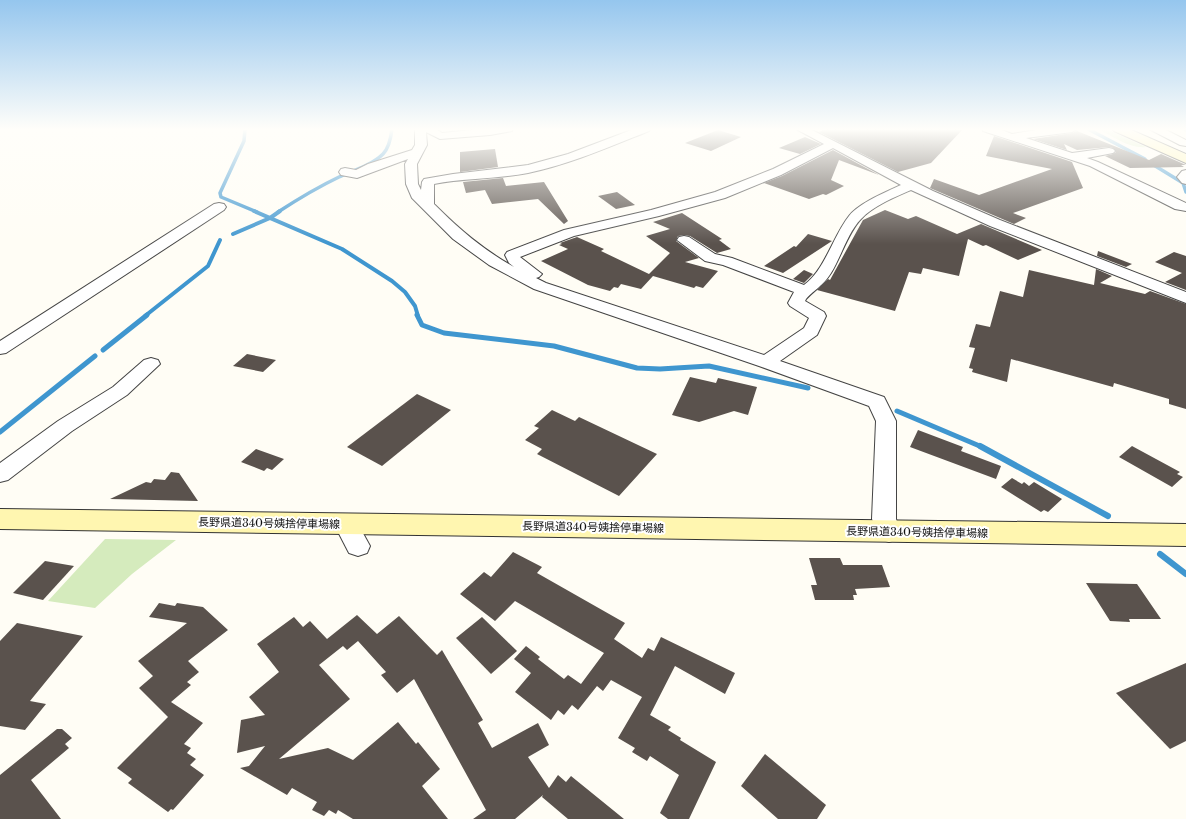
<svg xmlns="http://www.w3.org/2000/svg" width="1186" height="819" viewBox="0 0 1186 819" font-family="'Libre Baskerville','Noto Sans JP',serif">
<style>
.green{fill:#d5ebbd}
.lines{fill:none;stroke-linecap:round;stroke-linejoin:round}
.stream-far3{stroke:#3f96cf;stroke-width:3.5}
.stream-far2{stroke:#3f96cf;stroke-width:4}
.stream-far1{stroke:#3f96cf;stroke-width:5}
.stream{stroke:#3f96cf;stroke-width:6}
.building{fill:#5a524d}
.street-casing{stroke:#444;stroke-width:2}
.secondary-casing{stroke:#333;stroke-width:2}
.street{fill:#fff;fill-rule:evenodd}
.secondary{fill:#fff6b0;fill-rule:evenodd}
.labels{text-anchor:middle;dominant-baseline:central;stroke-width:4;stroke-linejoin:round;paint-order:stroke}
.street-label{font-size:11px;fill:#111;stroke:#fff}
</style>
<rect width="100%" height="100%" fill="#fffdf5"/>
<g class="green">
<path d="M1098,129H1106L1146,147C1130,149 1112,136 1098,129Z"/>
<polygon points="105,539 176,540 132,574 95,608 48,601"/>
</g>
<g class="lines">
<g class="stream-far3">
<polyline points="245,129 244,141 220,193 221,197 257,212"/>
<polyline points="1088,129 1145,159"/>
<polyline points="1184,129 1186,130"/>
<polyline points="1152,164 1183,183 1186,192"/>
<path d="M278,212C298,199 318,187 339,177C353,171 372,165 383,154C389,148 391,137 392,129"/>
</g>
<g class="stream-far2">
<polyline points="254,211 342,249 392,281 405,292 415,306 418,316"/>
<polyline points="233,234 270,218 280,211"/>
<polyline points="145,316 208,266 220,240"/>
</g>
<g class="stream-far1">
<polyline points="417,315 422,325 444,333 554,346 637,368 660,369 709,366 808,388"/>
<polyline points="103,350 147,315"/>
<polyline points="897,411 982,447"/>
<polyline points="0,432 95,356"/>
</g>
<g class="stream">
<polyline points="980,446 1108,516"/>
<polyline points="1160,554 1186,574"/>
</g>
</g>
<g class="building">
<polygon points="825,129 963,129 931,163 898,172 819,132"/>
<polygon points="718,130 741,137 711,151 685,143"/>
<polygon points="1077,131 1149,160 1161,154 1186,165 1181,165 1184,167 1130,168 1105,156 1113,154 1116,152 1113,148 1109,147 1077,150 1064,144 1067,150 1033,139 1072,133"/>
<polygon points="994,136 1072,162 1083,188 1013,213 1026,218 1014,224 930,188 934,179 979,195 1052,169 986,156"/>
<polygon points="805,137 821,144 800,154 779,148"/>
<polygon points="495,149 498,167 460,172 460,152"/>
<polygon points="833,150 879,175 839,160 831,180 844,186 826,195 823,194 809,199 764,183 782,176"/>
<polygon points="503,178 506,186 544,182 568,221 564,224 538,199 492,204 485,190 466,193 463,182"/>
<polygon points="617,192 635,205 616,209 598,196"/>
<polygon points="885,210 908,219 916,216 957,234 981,224 1042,250 1018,260 986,245 983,246 968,239 959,276 923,268 921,274 909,272 895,311 817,290 828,279 830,280 863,220"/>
<polygon points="682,213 722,239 719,240 731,249 717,253 690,236 684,235 678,236 676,241 699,258 685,262 718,271 703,288 696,286 694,288 653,276 641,289 621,284 618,288 614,287 610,291 588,285 541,261 568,249 559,245 562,244 560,243 577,237 604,249 601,251 649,274 670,253 646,236 670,229 653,222"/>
<polygon points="808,234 832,241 783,273 764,266 794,246 796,247"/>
<polygon points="1098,251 1132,264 1126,267 1097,256"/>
<polygon points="1174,252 1186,256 1186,290 1165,282 1182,273 1155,262"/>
<polygon points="1096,269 1112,276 1100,283 1145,294 1150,291 1186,304 1186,409 1169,404 1169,399 1114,383 1113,387 1011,359 1007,382 972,372 973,369 969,368 975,348 969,347 976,324 990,327 1000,291 1023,297 1029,270 1094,285"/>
<polygon points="804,270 813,274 804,283 793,279"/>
<polygon points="247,354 276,360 263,372 233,366"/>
<polygon points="690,377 716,383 718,378 757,387 748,415 734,411 699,422 672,415"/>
<polygon points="417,394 451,410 382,466 347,447"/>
<polygon points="552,410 575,421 579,417 657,454 619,496 537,454 542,449 525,440 539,428 534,426"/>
<polygon points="918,430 963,447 961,451 1001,466 996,479 910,447"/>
<polygon points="1132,446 1180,472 1177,474 1183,477 1172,487 1119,457"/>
<polygon points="256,449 284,459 272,470 267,468 264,471 241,462"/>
<polygon points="171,472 179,473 198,501 110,499 146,482 151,483 154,479 165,480"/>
<polygon points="1012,478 1022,484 1024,482 1029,486 1034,482 1062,499 1048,512 1044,510 1041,512 1001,487"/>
<polygon points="513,552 542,567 537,573 625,623 614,639 642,658 648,648 654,651 661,637 735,673 725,694 675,666 650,715 671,727 668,730 681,738 680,740 716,762 689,819 668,819 660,813 679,775 650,756 647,761 632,752 635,748 618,738 642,697 611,680 603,691 597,686 578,710 572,705 564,715 558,710 551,720 515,692 531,673 514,659 526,646 540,657 538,659 564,679 568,675 581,684 604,653 515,601 495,621 460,594 484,572 491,577"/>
<polygon points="809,558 840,558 843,565 882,565 890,587 855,589 857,595 853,595 854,600 815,600 811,585 817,585"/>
<polygon points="45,561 74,566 43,600 13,593"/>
<polygon points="1086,583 1137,584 1161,619 1129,619 1130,622 1110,621"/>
<polygon points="159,603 175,606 177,603 203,607 228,630 188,661 199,672 187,682 191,685 171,702 203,723 184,744 191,748 187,753 196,759 190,765 204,775 173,810 171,809 168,812 128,783 132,779 117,768 168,717 139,688 153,676 138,661 187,623 149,617"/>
<polygon points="357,615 377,634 399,616 437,655 442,650 483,720 478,723 492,748 538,723 549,745 528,757 549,788 558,775 566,782 571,776 624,819 568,819 542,797 543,795 515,819 473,819 486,810 414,679 397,693 381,675 386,672 358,641 347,650 343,646 319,665 350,699 279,759 328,748 353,760 398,722 416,744 418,742 440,769 422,786 448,819 353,819 338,810 336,814 329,810 324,816 312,810 317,802 292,788 287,795 240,768 249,766 265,746 237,753 241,720 265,715 249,697 279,672 257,644 294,617 303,627 310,621 327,639"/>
<polygon points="482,617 517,651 491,674 456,638"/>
<polygon points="17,623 83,636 30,701 46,704 25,730 0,726 0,641"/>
<polygon points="1186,663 1186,741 1170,749 1116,693"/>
<polygon points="57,729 62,729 72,738 65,744 69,748 31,780 61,819 0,819 0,775"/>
<polygon points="765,754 826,805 817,819 778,819 741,786"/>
</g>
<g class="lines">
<g class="street-casing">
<g id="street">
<path d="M415,129H436L442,133L482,129H513L512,131L490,135L440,139L426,132L427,145L417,164L418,184L421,190L422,182L424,179L453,174L528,165L568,154L634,129H650L649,131C609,147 570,164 528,173C497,179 465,178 434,184V204C459,229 482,249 514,267L509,263L505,255L507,252L564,230L651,210L715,192L773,169L824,144L796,129H810L933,191L1000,220L1186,292V303L990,226L911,190C895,197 873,206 861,219C848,232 841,257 831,273C822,287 816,288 806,299L805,301L824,312L826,316L817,335L780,361L884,397L896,421V519L901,532L898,539L889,542L880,539L872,519L876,421L869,406L759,366L534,289L489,265L453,239L412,198L406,184L405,164L408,159L357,178L341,175L339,172L341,169L345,168L356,170L368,164L412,150L415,145ZM833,148L901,185C886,192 859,203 849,216C833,236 825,270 804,285L732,258L715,254L689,237L684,236L679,237L677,240L705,261L723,265L794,292L788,303L790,306L809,318L804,328L764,355L546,283L536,278L539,277L542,274L520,257L574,236L659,216L725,198L781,175Z"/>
<polygon points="982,129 999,129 1012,134 1043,129 1077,129 1072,132 1026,138 1072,153 1109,148 1113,149 1115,151 1113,153 1087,158 1098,162 1186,203 1186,211 1175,209 1090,166 983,131"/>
<polygon points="1149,129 1164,129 1186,140 1186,146 1180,145"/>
<polygon points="1186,170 1186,184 1182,183 1177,177 1182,171"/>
<polygon points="219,203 224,204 226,207 224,210 6,353 0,354 0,341 214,204"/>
<polygon points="151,358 158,360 160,364 127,395 72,431 8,480 0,482 0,463 58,421 113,387 144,360"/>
<polygon points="346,515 354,517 370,546 367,553 358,556 349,553 334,524 338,517"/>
</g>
</g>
<g class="secondary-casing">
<g id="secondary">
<polygon points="1112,129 1129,129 1186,154 1186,163 1114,131"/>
<polygon points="0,509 1186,524 1186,546 0,529"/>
</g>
</g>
<use href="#street" class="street"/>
<use href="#secondary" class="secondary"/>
</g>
<linearGradient id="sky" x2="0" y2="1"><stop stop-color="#95c6ee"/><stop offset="0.53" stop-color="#fffefa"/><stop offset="1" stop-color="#fffefa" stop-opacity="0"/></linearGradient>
<rect width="1186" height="244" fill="url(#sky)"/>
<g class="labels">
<g class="street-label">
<text transform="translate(269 523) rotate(1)">長野県道340号姨捨停車場線</text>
<text transform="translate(593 527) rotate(1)">長野県道340号姨捨停車場線</text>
<text transform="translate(917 532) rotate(1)">長野県道340号姨捨停車場線</text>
</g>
</g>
</svg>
